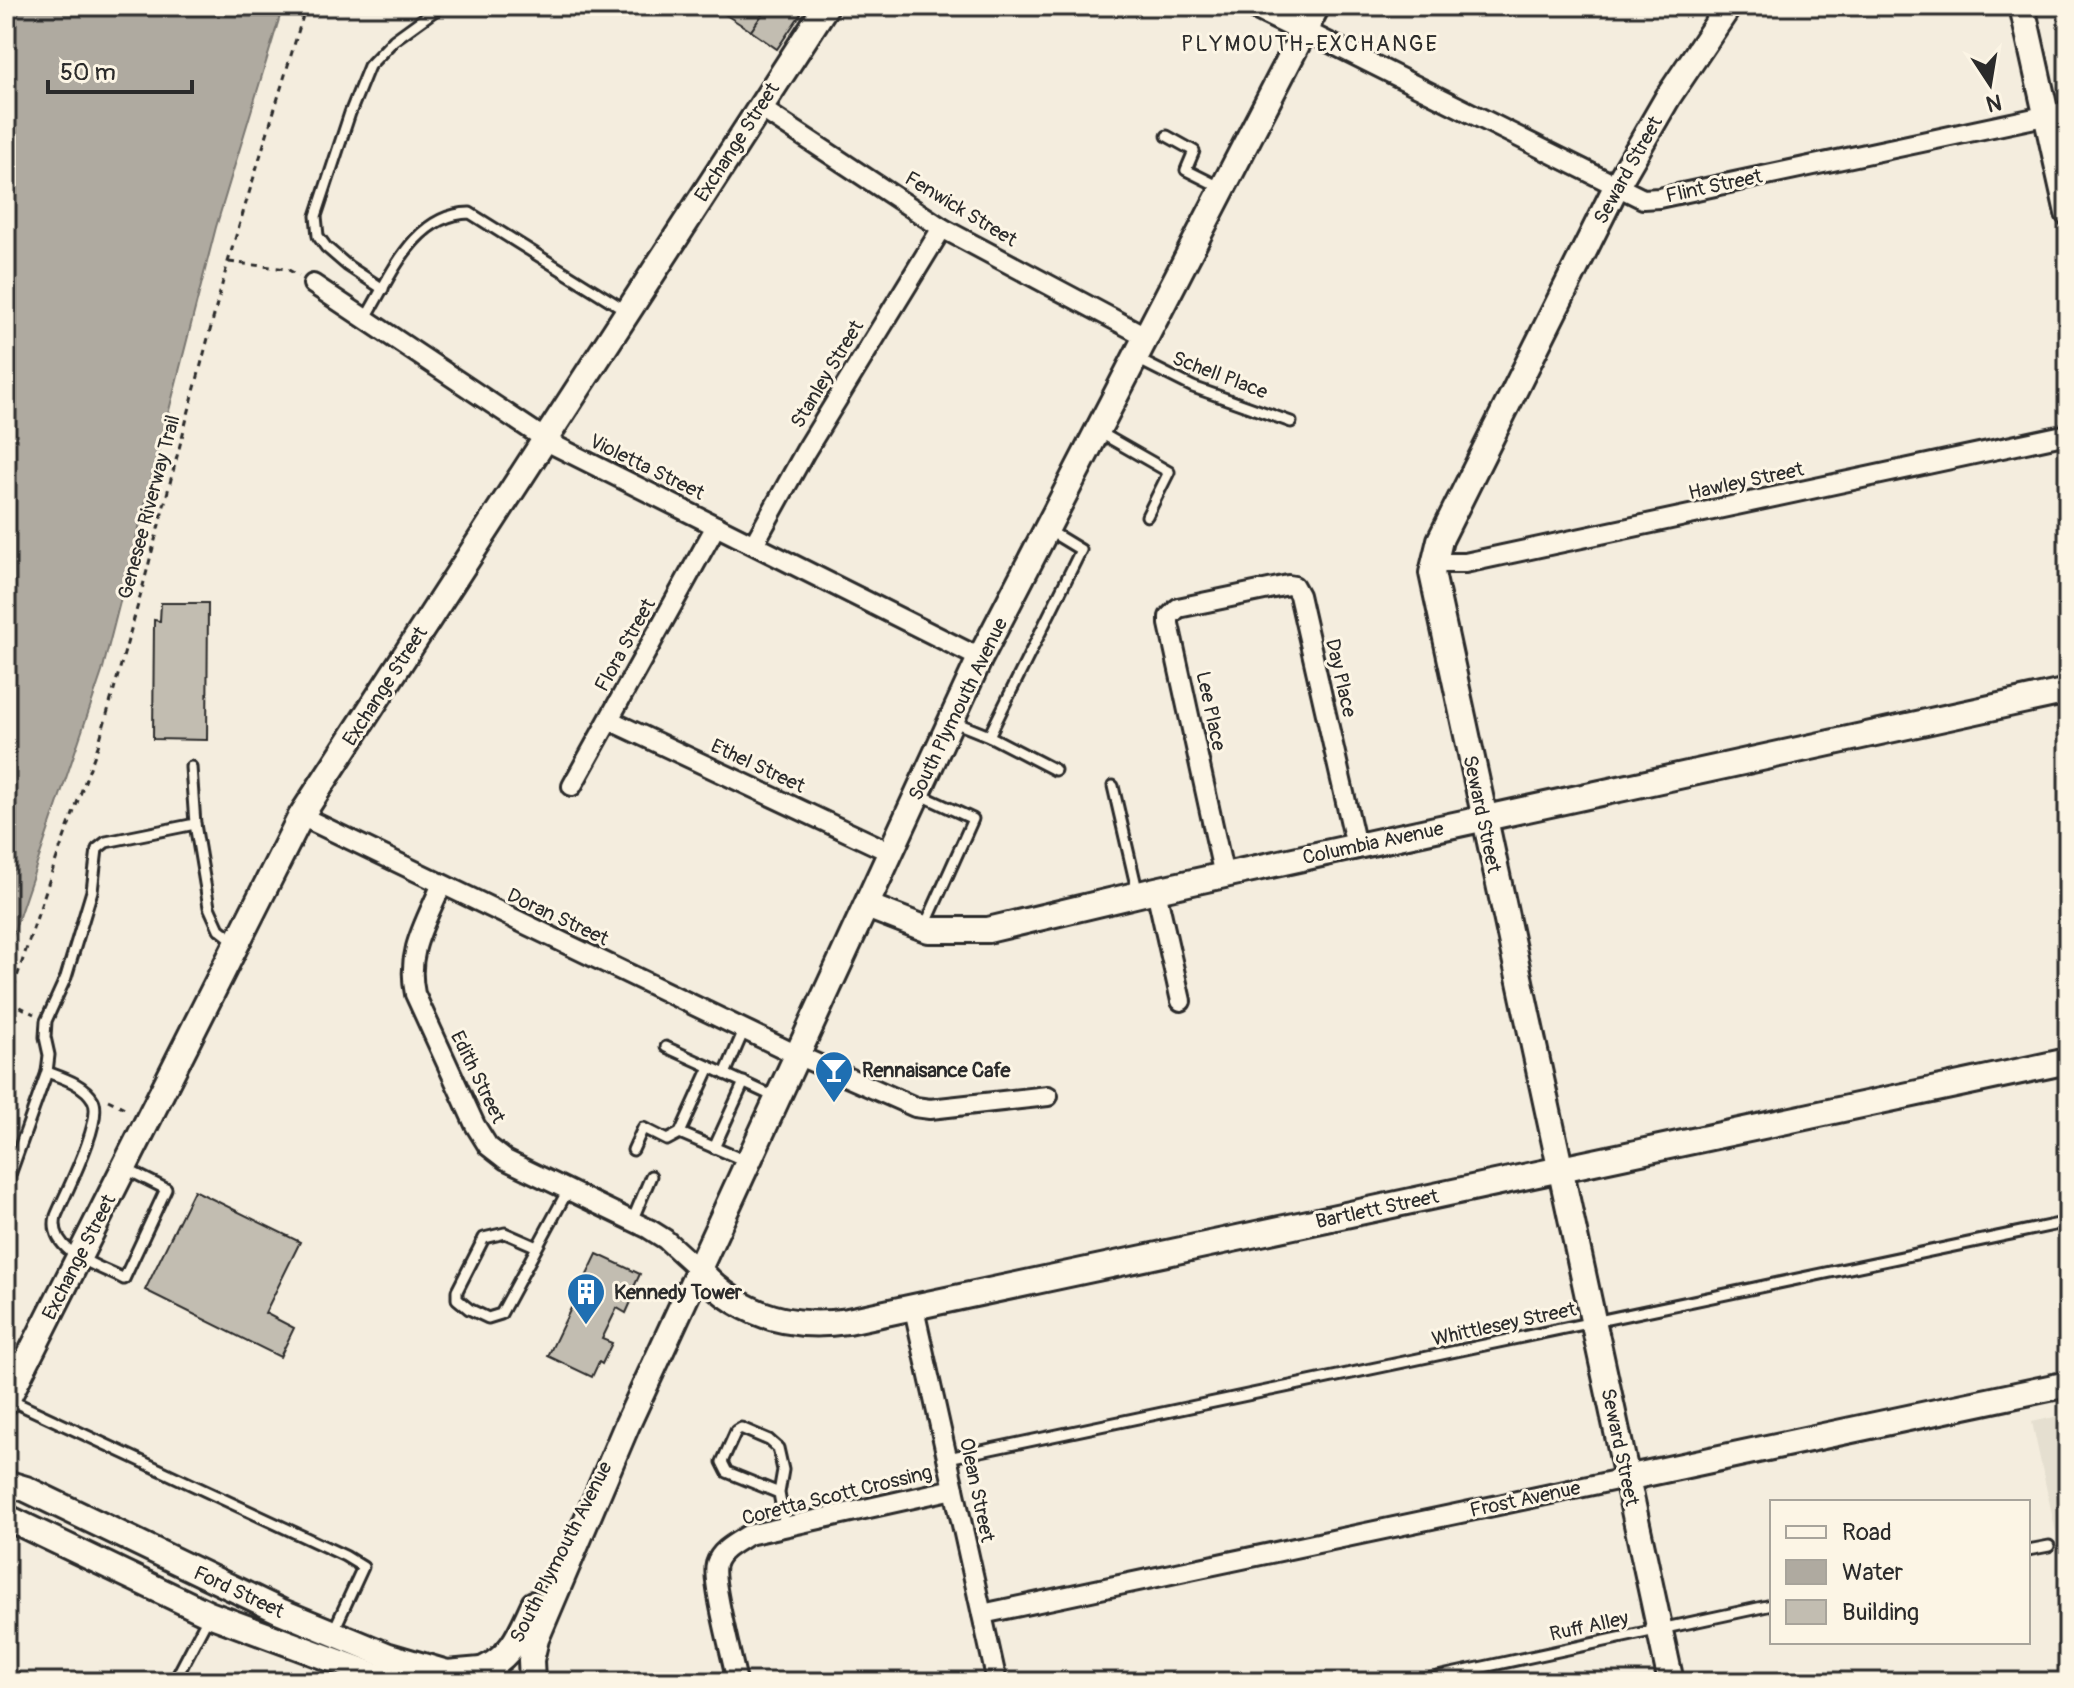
<svg xmlns="http://www.w3.org/2000/svg" width="2074" height="1688" viewBox="0 0 2074 1688" font-family="Pangolin,sans-serif">
<style>
.built{fill:#e5dfd0}
.water{fill:#afaaa0;stroke:#7a7771;stroke-width:2}
.building{fill:#c2bdb1;stroke:#2b2b2b;stroke-width:2}
.lines{fill:none;stroke-linecap:round;stroke-linejoin:round}
.lane-casing{stroke:#2b2b2b;stroke-width:15}
.street-casing{stroke:#2b2b2b;stroke-width:24}
.secondary-casing{stroke:#2b2b2b;stroke-width:30}
.path{stroke:#2b2b2b;stroke-width:3;stroke-dasharray:6 6;stroke-linecap:butt}
.lane{stroke:#fcf5e5;stroke-width:9}
.street{stroke:#fcf5e5;stroke-width:18}
.secondary{stroke:#fcf5e5;stroke-width:24}
.labels{text-anchor:middle;dominant-baseline:central;stroke-width:6;stroke-linejoin:round;paint-order:stroke}
.street-label{font-size:20px;fill:#2b2b2b;stroke:#fcf5e5}
.poi-label{font-size:20px;font-weight:bold;fill:#2b2b2b;stroke:#fcf5e5;text-anchor:start}
.neighbourhood-label{font-size:22px;letter-spacing:2px;fill:#2b2b2b;stroke:#fcf5e5}
</style>
<rect width="100%" height="100%" fill="#f4edde"/>
<filter id="ink" filterUnits="userSpaceOnUse"><feTurbulence type="fractalNoise" baseFrequency=".0125" numOctaves="2"/><feDisplacementMap in="SourceGraphic" scale="16" xChannelSelector="R" yChannelSelector="G"/><feConvolveMatrix kernelMatrix="1 2 1 2 8 2 1 2 1" color-interpolation-filters="sRGB"/></filter>
<g filter="url(#ink)">
<polygon class="built" points="2068,1414 2068,1588 2032,1422"/>
<polygon class="water" points="6,6 283,6 216,227 102,672 6,955"/>
<g class="building">
<polygon points="712,6 768,6 751,31"/>
<polygon points="768,6 806,6 777,49 751,31"/>
<polygon points="161,603 208,603 207,740 153,739 154,620 160,621"/>
<polygon points="194,1190 300,1242 265,1313 294,1328 280,1357 145,1290"/>
<polygon points="597,1254 640,1274 632,1291 635,1293 626,1313 617,1308 602,1339 612,1343 602,1364 599,1362 592,1377 548,1356"/>
</g>
<g class="lines">
<g class="lane-casing">
<g id="lane">
<polyline points="1167,136 1194,151 1186,170 1220,187"/>
<polyline points="383,289 348,266 326,247 318,236 316,216 350,113 369,66 394,40 441,6"/>
<path d="M365,319C391,277 413,214 470,213L627,311"/>
<polyline points="1137,359 1193,387 1291,422"/>
<polyline points="1099,432 1169,472 1147,516"/>
<polyline points="954,722 989,736 1081,550 1048,530"/>
<polyline points="989,736 1055,770"/>
<polyline points="191,767 195,824 209,907 219,929 237,943"/>
<polyline points="1113,786 1138,894"/>
<polyline points="921,795 973,819 924,928"/>
<polyline points="666,1047 710,1067"/>
<path d="M47,1072C63,1078 84,1084 93,1100C104,1120 65,1194 56,1216C47,1252 99,1266 124,1279L166,1189L124,1168"/>
<polyline points="725,1074 744,1030"/>
<polyline points="714,1148 744,1082"/>
<polyline points="633,1150 643,1128 667,1140 680,1133"/>
<polyline points="748,1162 680,1133 710,1067 777,1098"/>
<polyline points="6,1186 47,1072 49,1055 45,1037 46,1021 66,977 92,891 97,849 106,842 195,824"/>
<polyline points="632,1221 651,1176"/>
<polyline points="537,1247 505,1233 484,1238 457,1291 457,1299 469,1309 488,1318 501,1314 568,1190"/>
<polyline points="8,1399 345,1556 363,1567 333,1632"/>
<polyline points="948,1458 2068,1222"/>
<polyline points="779,1493 727,1472 722,1462 736,1431 741,1428 769,1440 778,1448 783,1470 779,1493 785,1527"/>
<polyline points="2028,1550 2049,1546"/>
<polyline points="174,1682 208,1617"/>
<polyline points="1414,1682 1772,1605"/>
</g>
</g>
<g class="street-casing">
<g id="street">
<polyline points="1304,30 1643,199 1659,198 2068,111"/>
<polyline points="759,107 942,228 1147,337"/>
<polyline points="313,284 554,445 980,658"/>
<polyline points="754,544 805,452 942,228"/>
<polyline points="1433,563 1465,563 2068,434"/>
<polyline points="609,720 890,852"/>
<polyline points="572,786 716,526"/>
<polyline points="301,816 797,1055 915,1107 930,1109 1048,1096"/>
<polyline points="1224,876 1169,624 1169,617 1178,608 1288,585 1294,586 1299,595 1356,846"/>
<path d="M441,886C425,924 406,952 415,994L475,1125L488,1146L506,1160L649,1229L665,1239L699,1270"/>
<polyline points="1156,890 1181,1001"/>
<polyline points="914,1309 997,1682"/>
<polyline points="982,1614 1626,1478"/>
<path d="M737,1682C733,1661 711,1581 716,1564C720,1550 737,1542 748,1535L954,1489"/>
</g>
</g>
<g class="secondary-casing">
<g id="secondary">
<polyline points="1255,6 1304,30"/>
<polyline points="2022,6 2068,213"/>
<polyline points="867,906 929,930 988,930 1156,890 2068,691"/>
<path d="M699,1270C739,1315 789,1330 848,1321L2068,1061"/>
<polyline points="6,1402 301,816 826,6"/>
<polyline points="1626,1478 2068,1384"/>
<polyline points="6,1483 26,1489 280,1611 389,1656 447,1673 481,1670"/>
<polyline points="6,1517 209,1614 393,1682"/>
<path d="M484,1669C513,1656 521,1631 534,1604"/>
<polyline points="532,1682 531,1660 536,1639 627,1425 980,658 1317,6"/>
<polyline points="1671,1682 1432,573 1440,540 1616,187 1668,97 1729,6"/>
</g>
</g>
<g class="path">
<polyline points="229,262 287,269 299,276"/>
<polyline points="9,1001 34,1014"/>
<polyline points="6,1010 56,860 98,746 139,601 228,262 306,6"/>
<polyline points="108,1100 129,1110"/>
</g>
<use href="#lane" class="lane"/>
<use href="#street" class="street"/>
<use href="#secondary" class="secondary"/>
</g>
</g>
<defs>
<g id="bar-pin" transform="scale(2)"><path d="M0 17L-7.5 6A9.5 9.5 0 1 1 7.5 6Z" fill="#1f6fb2" stroke="#fcf5e5"/><path d="M-6-5H6L.8 .8V4.5H3.5V6h-7V4.5H-.8V.8Z" fill="#fff"/></g>
<g id="building-pin" transform="scale(2)"><path d="M0 17L-7.5 6A9.5 9.5 0 1 1 7.5 6Z" fill="#1f6fb2" stroke="#fcf5e5"/><path d="M-4-6H4V6H1V3H-1V6H-4ZM-2.5-4.3h1.7v1.8h-1.7ZM.8-4.3h1.7v1.8H.8ZM-2.5-1h1.7V.8h-1.7ZM.8-1h1.7V.8H.8Z" fill="#fff"/></g>
</defs>
<g fill-rule="evenodd">
<use href="#bar-pin" x="834" y="1070"/>
<use href="#building-pin" x="586" y="1292"/>
</g>
<g class="labels">
<g class="street-label">
<text transform="translate(737 142) rotate(-57)">Exchange Street</text>
<text transform="translate(1628 170) rotate(-61)">Seward Street</text>
<text transform="translate(1714 186) rotate(-12)">Flint Street</text>
<text transform="translate(961 209) rotate(31)">Fenwick Street</text>
<text transform="translate(827 374) rotate(-59)">Stanley Street</text>
<text transform="translate(1220 375) rotate(21)">Schell Place</text>
<text transform="translate(647 467) rotate(26)">Violetta Street</text>
<text transform="translate(1746 481) rotate(-12)">Hawley Street</text>
<text transform="translate(149 507) rotate(-75)">Genesee Riverway Trail</text>
<text transform="translate(625 645) rotate(-61)">Flora Street</text>
<text transform="translate(1341 678) rotate(77)">Day Place</text>
<text transform="translate(385 686) rotate(-57)">Exchange Street</text>
<text transform="translate(958 709) rotate(-64)">South Plymouth Avenue</text>
<text transform="translate(1211 711) rotate(78)">Lee Place</text>
<text transform="translate(758 766) rotate(25)">Ethel Street</text>
<text transform="translate(1482 814) rotate(78)">Seward Street</text>
<text transform="translate(1373 843) rotate(-12)">Columbia Avenue</text>
<text transform="translate(558 917) rotate(25)">Doran Street</text>
<text transform="translate(478 1077) rotate(64)">Edith Street</text>
<text transform="translate(1377 1209) rotate(-12)">Bartlett Street</text>
<text transform="translate(79 1257) rotate(-63)">Exchange Street</text>
<text transform="translate(1504 1324) rotate(-12)">Whittlesey Street</text>
<text transform="translate(1620 1447) rotate(78)">Seward Street</text>
<text transform="translate(977 1490) rotate(78)">Olean Street</text>
<text transform="translate(837 1495) rotate(-14)">Coretta Scott Crossing</text>
<text transform="translate(1525 1499) rotate(-12)">Frost Avenue</text>
<text transform="translate(561 1552) rotate(-63)">South Plymouth Avenue</text>
<text transform="translate(239 1592) rotate(25)">Ford Street</text>
<text transform="translate(1589 1626) rotate(-12)">Ruff Alley</text>
</g>
<g class="poi-label">
<text x="862" y="1070">Rennaisance Cafe</text>
<text x="614" y="1292">Kennedy Tower</text>
</g>
<g class="neighbourhood-label">
<text x="1310" y="44">PLYMOUTH-EXCHANGE</text>
</g>
</g>
<rect width="2074" height="1688" fill="none" stroke="#fcf5e5" stroke-width="32"/>
<rect x="16" y="16" width="2042" height="1656" fill="none" stroke="#2b2b2b" stroke-width="3" filter="url(#ink)"/>
<rect x="1770" y="1500" width="260" height="144" fill="#fcf5e5" stroke="#a8a49b" stroke-width="2"/>
<rect x="1786" y="1526" width="40" height="12" fill="#fcf5e5" stroke="#a8a49b" stroke-width="2"/>
<text x="1842" y="1540" font-size="24" fill="#2b2b2b">Road</text>
<rect x="1786" y="1560" width="40" height="24" fill="#afaaa0" stroke="#a8a49b" stroke-width="2"/>
<text x="1842" y="1580" font-size="24" fill="#2b2b2b">Water</text>
<rect x="1786" y="1600" width="40" height="24" fill="#c2bdb1" stroke="#a8a49b" stroke-width="2"/>
<text x="1842" y="1620" font-size="24" fill="#2b2b2b">Building</text>
<g transform="translate(1990 84) rotate(168)" stroke="#fcf5e5" stroke-width="6" paint-order="stroke">
<path d="M0-6L14 30L0 20L-14 30Z" fill="#2b2b2b"/>
<text y="-12" font-size="22" font-weight="bold" text-anchor="middle" fill="#2b2b2b">N</text>
</g>
<path d="M48 80v12h144v-12" fill="none" stroke="#2b2b2b" stroke-width="4"/>
<text x="60" y="80" font-size="24" fill="#2b2b2b" stroke="#fcf5e5" stroke-width="6" paint-order="stroke">50 m</text>
</svg>
